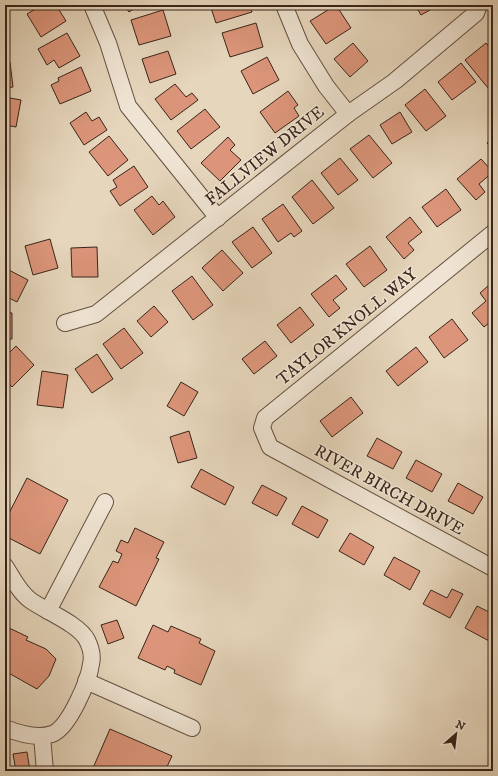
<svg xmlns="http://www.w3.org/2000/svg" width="498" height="776" viewBox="0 0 498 776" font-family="'IM FELL DW Pica',serif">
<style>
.building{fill:#dc957a;stroke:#39241a}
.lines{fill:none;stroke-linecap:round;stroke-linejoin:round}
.minor-casing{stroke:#645042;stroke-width:18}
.minor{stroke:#efe4d3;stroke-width:16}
.labels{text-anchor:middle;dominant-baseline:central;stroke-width:3;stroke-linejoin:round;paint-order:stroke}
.street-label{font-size:17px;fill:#39241a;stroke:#efe4d3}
</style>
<rect width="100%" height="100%" fill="#e6d6bc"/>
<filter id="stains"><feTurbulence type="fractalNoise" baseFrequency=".005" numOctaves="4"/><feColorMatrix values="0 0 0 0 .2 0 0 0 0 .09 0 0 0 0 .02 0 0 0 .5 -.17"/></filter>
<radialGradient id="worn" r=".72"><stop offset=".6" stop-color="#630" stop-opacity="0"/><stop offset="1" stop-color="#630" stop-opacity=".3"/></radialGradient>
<g class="building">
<polygon points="42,5 56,5 66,21 41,37 27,14"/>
<polygon points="124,5 140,5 129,12"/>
<polygon points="210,5 250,5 252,12 216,23"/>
<polygon points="336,5 351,28 326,44 310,21"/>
<polygon points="415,5 439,5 421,15"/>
<polygon points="163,10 171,36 139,45 131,20"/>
<polygon points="256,23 263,47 230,57 222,33"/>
<polygon points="67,33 80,56 59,68 54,60 47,65 38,49"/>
<polygon points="353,43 368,61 350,77 334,59"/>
<polygon points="486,43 493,52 493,84 488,88 465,60"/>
<polygon points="168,51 176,74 150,83 142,59"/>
<polygon points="267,57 279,80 253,94 241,71"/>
<polygon points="10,62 13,87 5,88 5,63"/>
<polygon points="461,63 476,82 452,100 438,82"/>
<polygon points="81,67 91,91 60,104 51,85 59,81 58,78"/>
<polygon points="175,84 186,97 192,93 198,100 171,120 155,99"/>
<polygon points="425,89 446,116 426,131 405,105"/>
<polygon points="288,91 298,105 294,108 299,116 275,133 260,112"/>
<polygon points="5,97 21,100 16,127 5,125"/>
<polygon points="205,109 220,127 191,149 177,131"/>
<polygon points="86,112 92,121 99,117 107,130 84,145 70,123"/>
<polygon points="400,112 412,132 392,144 380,125"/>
<polygon points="369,135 392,163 373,178 350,149"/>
<polygon points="109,136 128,160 108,176 89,152"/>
<polygon points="228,137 235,145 230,150 241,160 220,181 201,163"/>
<polygon points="493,139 493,150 487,143"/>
<polygon points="340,158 358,180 338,195 321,173"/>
<polygon points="481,159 493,172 479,184 485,192 476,200 457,179"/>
<polygon points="134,166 148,187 120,206 110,191 117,187 113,180"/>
<polygon points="312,180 334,208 313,224 292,197"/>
<polygon points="446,189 461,210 437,227 422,207"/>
<polygon points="152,196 159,205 163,201 175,217 153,235 134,210"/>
<polygon points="283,204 302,231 294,237 291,233 278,242 262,219"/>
<polygon points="410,217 422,232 408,243 414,250 404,259 386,237"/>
<polygon points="253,227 272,253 252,268 232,242"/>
<polygon points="50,239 58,268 33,275 25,246"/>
<polygon points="370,246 387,270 364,287 346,264"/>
<polygon points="97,247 98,277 72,277 71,248"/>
<polygon points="222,250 243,273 223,291 202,268"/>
<polygon points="5,268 28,280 17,302 5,296"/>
<polygon points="336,275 347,289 333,300 340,308 329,317 311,294"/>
<polygon points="192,276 213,305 193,320 172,291"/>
<polygon points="489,285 493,290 493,320 484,327 472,313 486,301 480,293"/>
<polygon points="154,306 168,322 151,337 137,321"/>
<polygon points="300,307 314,325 291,343 277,325"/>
<polygon points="5,312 12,313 12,339 5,339"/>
<polygon points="452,319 468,340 444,358 429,337"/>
<polygon points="124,328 143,353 121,369 103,344"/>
<polygon points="265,341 277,356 254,374 242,359"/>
<polygon points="16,346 34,365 12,387 5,380 5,357"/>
<polygon points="416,347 428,362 398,386 386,371"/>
<polygon points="97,354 113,379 92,393 75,369"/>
<polygon points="42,371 68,375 63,408 37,405"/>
<polygon points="181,382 198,392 184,416 167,406"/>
<polygon points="351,397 363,413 332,437 320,421"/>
<polygon points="189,431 197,458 178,463 170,437"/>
<polygon points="377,438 402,452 393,469 367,456"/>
<polygon points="416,460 442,474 432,492 406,478"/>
<polygon points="201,469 234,487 225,505 191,487"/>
<polygon points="27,478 68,500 40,554 5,536 5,521"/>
<polygon points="458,483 483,497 473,514 448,501"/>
<polygon points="262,485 287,498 277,516 252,503"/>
<polygon points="302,506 328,520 318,538 292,524"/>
<polygon points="135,528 164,542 156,558 159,559 136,606 99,587 113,561 118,563 122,554 116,551 121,540 128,543"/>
<polygon points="350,533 374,547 364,565 339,551"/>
<polygon points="394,557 420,571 410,590 384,575"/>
<polygon points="452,589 463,594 450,618 423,604 431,590 447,598"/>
<polygon points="477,606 493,614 493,638 491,642 465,628"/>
<polygon points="117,620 124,638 108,644 101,625"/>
<polygon points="153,625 168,632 171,626 201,639 199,643 215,651 201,685 174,673 175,670 167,666 165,670 138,658"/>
<polygon points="7,627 28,637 26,640 46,649 56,659 49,676 37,689 5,671 5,629"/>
<polygon points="110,729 172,756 165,771 100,771 93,768"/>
<polygon points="27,752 30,771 16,771 13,754"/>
</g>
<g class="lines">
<g class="minor-casing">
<g id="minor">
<polyline points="92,5 108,43 128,106 218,218"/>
<polyline points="284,5 300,44 326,86 348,114"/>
<polyline points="493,233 265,418 262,428 270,447 493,568"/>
<polyline points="65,323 96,314 348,114 395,81 476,13 479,5"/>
<path d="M5,566C12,577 19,592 30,600C45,611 79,624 87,640C91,648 93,656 91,664C89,680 69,728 52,734C37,739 20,734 5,728"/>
<polyline points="48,611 105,502"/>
<polyline points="86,681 192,728"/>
<polyline points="42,736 45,771"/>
</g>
</g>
<use href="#minor" class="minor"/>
</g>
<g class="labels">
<g class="street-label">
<text transform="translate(265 156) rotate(-39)">FALLVIEW DRIVE</text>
<text transform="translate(347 327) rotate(-39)">TAYLOR KNOLL WAY</text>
<text transform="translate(389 490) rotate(29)">RIVER BIRCH DRIVE</text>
</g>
</g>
<rect width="498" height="776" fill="none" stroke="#e6d6bc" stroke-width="20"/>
<rect x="6" y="6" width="486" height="764" fill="none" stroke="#39241a" stroke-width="2"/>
<rect x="10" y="10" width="478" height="756" fill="none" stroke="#39241a"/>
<g transform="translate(456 734) rotate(28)" stroke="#efe4d3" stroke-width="3" paint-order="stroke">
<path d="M0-3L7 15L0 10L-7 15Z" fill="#39241a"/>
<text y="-6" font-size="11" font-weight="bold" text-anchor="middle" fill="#39241a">N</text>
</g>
<rect width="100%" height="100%" filter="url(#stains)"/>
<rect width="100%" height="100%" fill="url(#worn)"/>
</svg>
